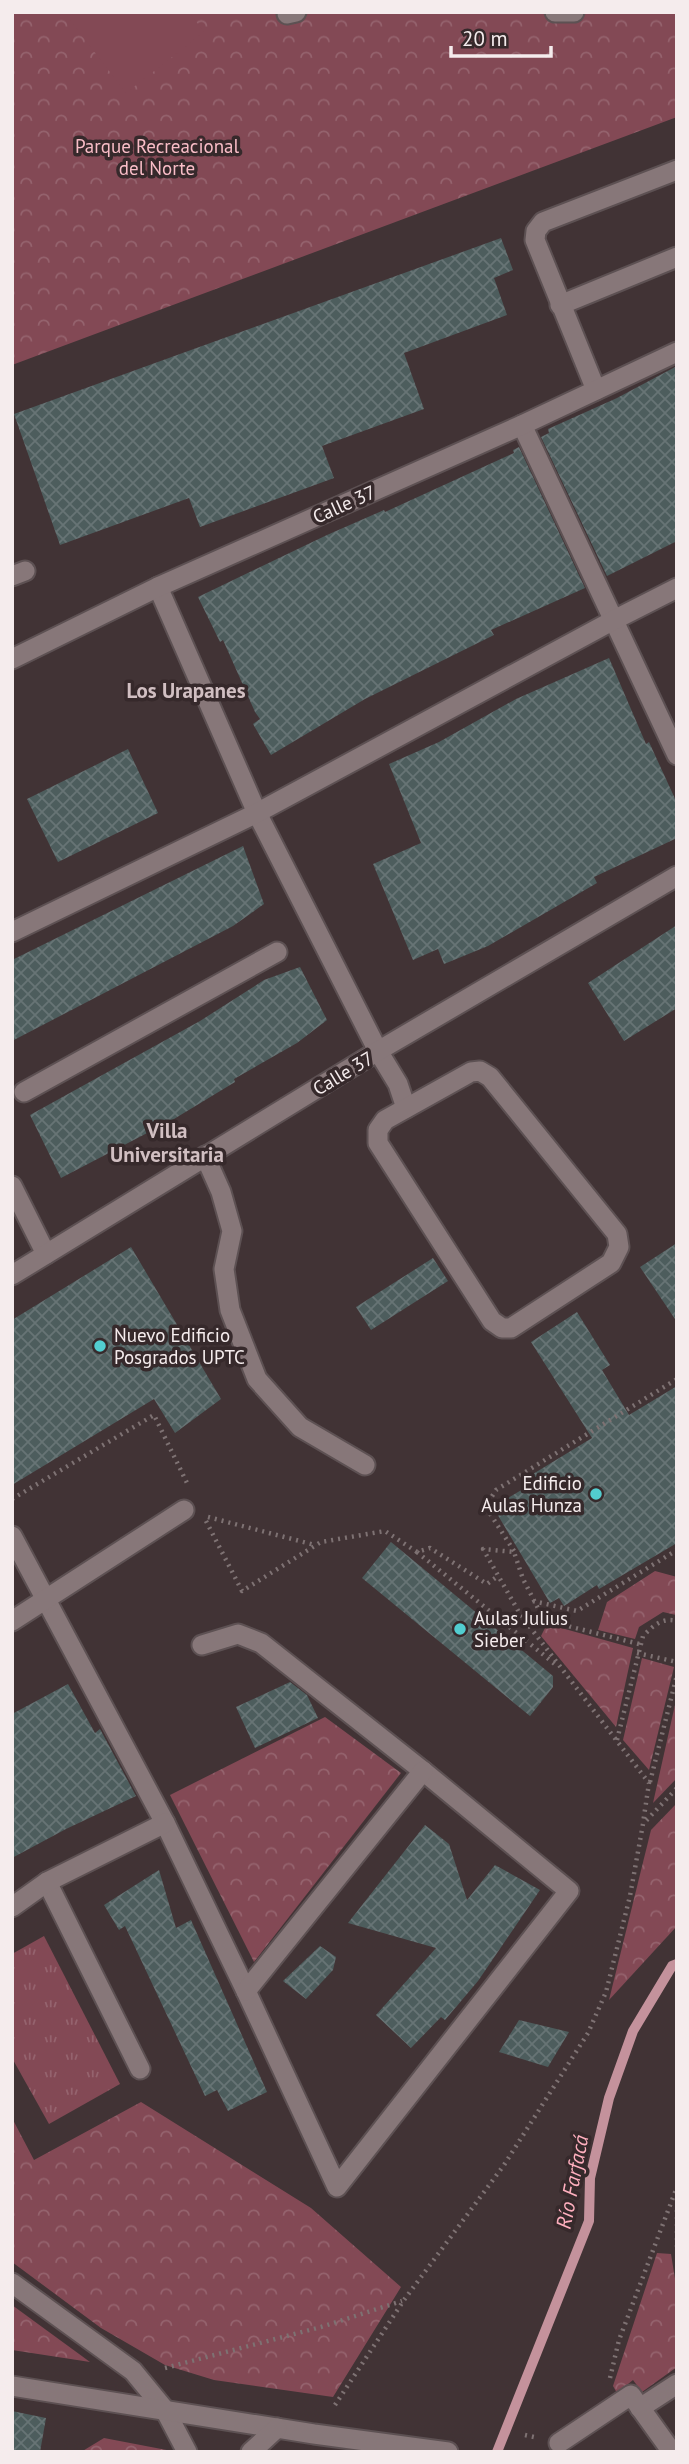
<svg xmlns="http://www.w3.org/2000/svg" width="689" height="2464" viewBox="0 0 689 2464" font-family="'PT Sans',sans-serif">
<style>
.grass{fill:url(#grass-tufts)}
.park{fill:url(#park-crowns)}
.garden{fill:#834955}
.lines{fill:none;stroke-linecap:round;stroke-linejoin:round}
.stream{stroke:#c4929c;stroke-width:10}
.building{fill:url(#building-cross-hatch)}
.service-casing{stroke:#5d5153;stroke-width:23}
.pedestrian-casing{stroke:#5d5153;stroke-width:23}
.minor-casing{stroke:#5d5153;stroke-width:23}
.path{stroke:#7e7273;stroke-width:4.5;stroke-dasharray:2 5;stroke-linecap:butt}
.service{stroke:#877779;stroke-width:19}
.pedestrian{stroke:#877779;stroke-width:19}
.minor{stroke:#877779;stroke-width:19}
.poi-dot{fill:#52cdd0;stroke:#36292b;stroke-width:2.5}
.labels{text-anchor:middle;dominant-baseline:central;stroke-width:7;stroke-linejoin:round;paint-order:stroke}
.park-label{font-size:19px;fill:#f9bdc7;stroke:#36292b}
.street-label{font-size:19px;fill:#f5eced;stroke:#36292b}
.poi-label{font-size:19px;fill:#f5eced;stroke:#36292b;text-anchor:start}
.neighbourhood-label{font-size:21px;font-weight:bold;fill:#d1bfc2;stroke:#36292b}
.water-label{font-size:21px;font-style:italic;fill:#feafbe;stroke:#36292b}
</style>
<defs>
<pattern id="grass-tufts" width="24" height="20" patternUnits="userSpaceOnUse" patternTransform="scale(1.75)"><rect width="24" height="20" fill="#834955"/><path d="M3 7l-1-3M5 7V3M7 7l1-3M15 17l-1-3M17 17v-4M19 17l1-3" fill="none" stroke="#95636e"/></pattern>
<pattern id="park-crowns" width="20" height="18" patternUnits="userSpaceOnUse" patternTransform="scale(1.75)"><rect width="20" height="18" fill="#834955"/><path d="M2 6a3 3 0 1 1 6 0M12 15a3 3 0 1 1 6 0" fill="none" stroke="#95636e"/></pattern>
<pattern id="building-cross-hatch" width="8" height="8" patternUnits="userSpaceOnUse" patternTransform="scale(1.75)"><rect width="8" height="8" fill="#4d5d5d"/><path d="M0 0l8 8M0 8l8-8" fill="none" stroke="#677475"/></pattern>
</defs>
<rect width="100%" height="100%" fill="#413335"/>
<polygon class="grass" points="44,1936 120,2084 49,2124 12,2058 12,1954"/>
<g class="park">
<polygon points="12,12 677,12 677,117 12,365"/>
<polygon points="655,1571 677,1577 676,1615 663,1612 639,1627 635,1639 598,1630 607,1602"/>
<polygon points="547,1624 633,1648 616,1727 541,1636"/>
<polygon points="642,1658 674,1667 649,1770 623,1740"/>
<polygon points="677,1696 677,1778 653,1803"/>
<polygon points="325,1717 401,1773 254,1962 170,1795"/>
<polygon points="677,1803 677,1926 609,2000 651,1830"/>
<polygon points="141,2102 311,2208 401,2287 333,2397 214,2380 165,2365 101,2328 12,2262 12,2118 34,2160"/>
<polygon points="657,2253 671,2254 677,2291 677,2367 642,2392 633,2380 617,2393 613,2386"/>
<polygon points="12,2305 90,2362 12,2350"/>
<polygon points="104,2438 177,2452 81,2452"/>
</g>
<polygon class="garden" points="64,12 189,12 204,32 126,93"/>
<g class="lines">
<polyline class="stream" points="497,2452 589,2221 590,2178 609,2098 633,2031 672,1966 677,1964"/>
</g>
<g class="building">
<polygon points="501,238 513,270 494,278 507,315 404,353 424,409 322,446 334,478 200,527 189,498 60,545 14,414"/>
<polygon points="677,366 677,541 607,576 541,437 549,433 548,429 617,398"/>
<polygon points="519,447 585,588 491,630 494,635 365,699 271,755 253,724 260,719 255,712 223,640 220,642 198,597 327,535 384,510 385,512 514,453 513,450"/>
<polygon points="609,658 646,744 649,742 677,803 677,838 594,877 597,883 488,946 444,964 438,949 413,960 373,864 421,843 389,764 439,742 516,699"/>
<polygon points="128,749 158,813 58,862 27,799"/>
<polygon points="243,846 264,904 233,926 12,1041 12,960"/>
<polygon points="677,925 677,1008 624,1041 588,983"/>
<polygon points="300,967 327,1020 297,1043 234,1079 235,1082 174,1119 61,1178 30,1115 200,1021 264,980"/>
<polygon points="677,1243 677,1322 640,1267"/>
<polygon points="131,1247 221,1399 175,1433 154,1399 12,1485 12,1320"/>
<polygon points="433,1258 448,1281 371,1330 356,1307"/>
<polygon points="577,1312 610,1365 602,1370 629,1415 677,1386 677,1543 599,1589 597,1585 564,1606 559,1598 550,1603 493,1507 538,1480 533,1474 592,1438 531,1342"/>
<polygon points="391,1542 553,1676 553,1687 530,1716 362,1578"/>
<polygon points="290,1682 307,1695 318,1718 255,1748 236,1707"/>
<polygon points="68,1684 95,1733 100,1729 136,1796 66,1829 12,1858 12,1714"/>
<polygon points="425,1825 449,1844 467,1900 495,1865 540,1890 478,1981 445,2020 441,2017 411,2048 376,2015 436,1948 348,1923"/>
<polygon points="159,1870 176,1928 191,1920 267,2092 228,2111 217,2090 205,2096 125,1926 119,1930 104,1905"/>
<polygon points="320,1946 336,1957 333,1970 306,1999 283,1981"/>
<polygon points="519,2020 569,2032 548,2067 499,2052"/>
<polygon points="12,2411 46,2418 40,2452 12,2452"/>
</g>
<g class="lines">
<g class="service-casing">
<g id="service">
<polyline points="555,12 574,12"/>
<polyline points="287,14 296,12"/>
<polyline points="560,305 677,257"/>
<polyline points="596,390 535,240 536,231 543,222 677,170"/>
<polyline points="12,576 25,571"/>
<polyline points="205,1156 221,1192 232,1231 224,1269 230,1310 257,1379 300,1427 365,1465"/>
</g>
</g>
<g class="pedestrian-casing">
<g id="pedestrian">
<polyline points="12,2283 133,2371 165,2410 187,2452"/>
<polyline points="12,2386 314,2434 448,2452"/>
<polyline points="640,2408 677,2384"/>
<polyline points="559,2443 631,2395 672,2452"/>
<polyline points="251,2452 277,2428"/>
</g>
</g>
<g class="minor-casing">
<g id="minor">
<polyline points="522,425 677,755"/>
<polyline points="158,587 257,813 378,1051 398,1084 406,1108"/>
<polyline points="12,659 158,587 522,425 677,352"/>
<polyline points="12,932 257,813 612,621 677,588"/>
<polygon points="480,1071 490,1077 617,1234 619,1247 611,1263 511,1328 502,1328 492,1321 378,1143 378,1130 385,1120 471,1072"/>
<polyline points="24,1092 277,952"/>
<polyline points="12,1186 46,1254"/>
<polyline points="12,1275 378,1051 677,876"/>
<polyline points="12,1536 165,1823 246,1991 337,2187 569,1891 423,1771 261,1643 238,1634 202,1645"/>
<polyline points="12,1621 184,1510"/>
<polyline points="47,1882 140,2069"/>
<polyline points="12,1907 47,1882 165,1823"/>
<polyline points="246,1991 423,1771"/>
</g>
</g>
<g class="path">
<polyline points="12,1499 154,1415 188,1485"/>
<polyline points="208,1517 315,1545"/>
<polyline points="206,1521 242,1591 321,1542 385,1531 417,1552 430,1548 487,1584 498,1576"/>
<polyline points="514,1551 489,1512 489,1501 496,1490 677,1379"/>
<polyline points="417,1552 556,1665"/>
<polyline points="533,1601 577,1611 677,1550"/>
<polyline points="639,1644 544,1620 523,1579 514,1552 483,1549 520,1614 649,1783 643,1823"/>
<polyline points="637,1653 677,1662"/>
<path d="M617,1740L643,1636C653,1626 662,1617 677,1621"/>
<polyline points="650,1782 677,1675"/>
<polyline points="677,2210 677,2247"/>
<polyline points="165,2368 321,2327 402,2301"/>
<polyline points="610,2378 619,2340 677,2187"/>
<polyline points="335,2405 404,2300 504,2165 588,2033 606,1992 630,1896 643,1824 677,1788"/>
<polyline points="525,2435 534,2437"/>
</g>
<use href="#service" class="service"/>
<use href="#pedestrian" class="pedestrian"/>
<use href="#minor" class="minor"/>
</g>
<g class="poi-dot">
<circle cx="100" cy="1346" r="7"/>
<circle cx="596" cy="1494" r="7"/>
<circle cx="460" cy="1629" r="7"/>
</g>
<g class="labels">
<g class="park-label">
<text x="157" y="146">Parque Recreacional<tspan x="157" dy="22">del Norte</tspan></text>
</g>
<g class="street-label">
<text transform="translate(344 504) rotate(-24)">Calle 37</text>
<text transform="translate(343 1073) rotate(-31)">Calle 37</text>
</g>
<g class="poi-label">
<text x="114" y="1335">Nuevo Edificio<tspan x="114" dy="22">Posgrados UPTC</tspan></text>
<text x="582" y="1483" text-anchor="end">Edificio<tspan x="582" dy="22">Aulas Hunza</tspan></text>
<text x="474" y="1618">Aulas Julius<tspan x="474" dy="22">Sieber</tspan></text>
</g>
<g class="neighbourhood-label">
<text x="186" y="690">Los Urapanes</text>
<text x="167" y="1130">Villa<tspan x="167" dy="24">Universitaria</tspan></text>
</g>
<g class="water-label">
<text transform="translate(572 2182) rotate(-79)">Río Farfacá</text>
</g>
</g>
<rect width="689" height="2464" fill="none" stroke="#f5eced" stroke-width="28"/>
<path d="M451 46v10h100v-10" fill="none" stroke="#f5eced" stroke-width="3.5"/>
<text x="462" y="46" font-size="21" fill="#f5eced" stroke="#36292b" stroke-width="5" paint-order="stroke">20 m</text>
</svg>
